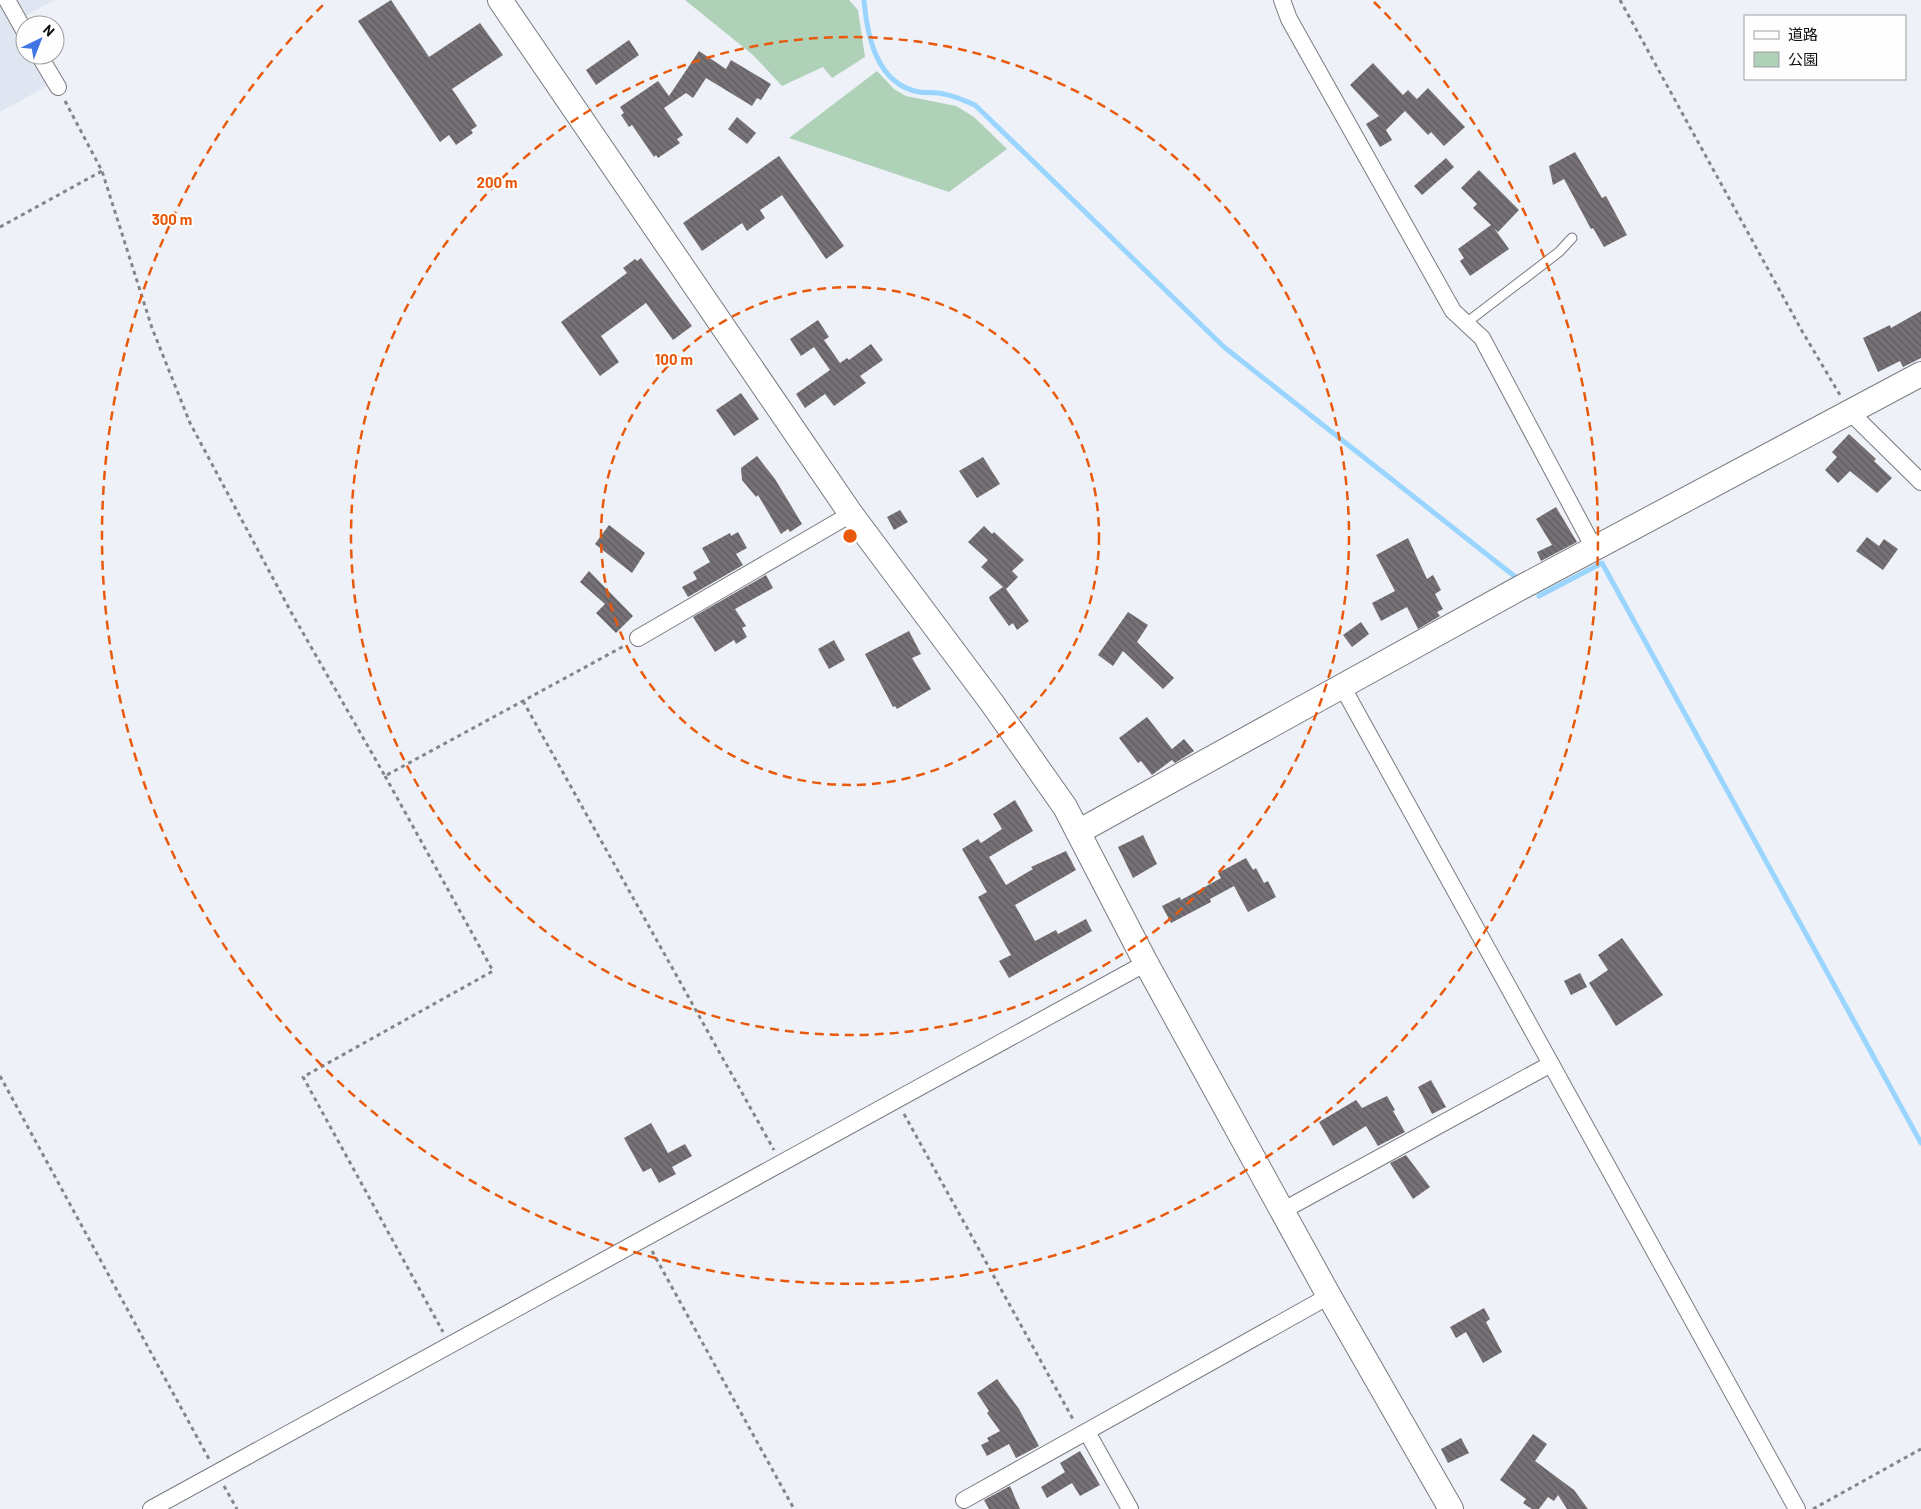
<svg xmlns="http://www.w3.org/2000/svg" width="1921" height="1509" viewBox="0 0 1921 1509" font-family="Barlow,'Noto Sans JP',sans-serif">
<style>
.built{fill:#e0e5f2}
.green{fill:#afd1b7}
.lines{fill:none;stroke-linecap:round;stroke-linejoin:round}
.stream{stroke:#9ad5ff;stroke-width:5}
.building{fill:url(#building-back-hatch)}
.lane-casing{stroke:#797b80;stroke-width:11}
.street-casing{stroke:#797b80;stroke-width:18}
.secondary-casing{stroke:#797b80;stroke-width:26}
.path{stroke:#838589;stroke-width:3;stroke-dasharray:4 4;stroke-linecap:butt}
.lane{stroke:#fff;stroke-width:9}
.street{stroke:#fff;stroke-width:16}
.secondary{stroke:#fff;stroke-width:24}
.ring{fill:none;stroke:#e8590c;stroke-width:2.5;stroke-dasharray:9 6}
.centre{fill:#e8590c;stroke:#fefefe;stroke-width:2.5}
.ring-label{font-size:15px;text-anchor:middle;font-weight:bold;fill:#e8590c;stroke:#fefefe;stroke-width:4;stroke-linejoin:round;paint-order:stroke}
</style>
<defs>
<pattern id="building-back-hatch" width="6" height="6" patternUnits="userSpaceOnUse" patternTransform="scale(1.25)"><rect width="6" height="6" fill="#767174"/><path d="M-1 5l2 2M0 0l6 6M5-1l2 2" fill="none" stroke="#5f5b5e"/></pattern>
</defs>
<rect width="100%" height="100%" fill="#eef1f7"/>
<g class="built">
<polygon points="16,0 55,0 25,16"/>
<polygon points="0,4 25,47 25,55 30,55 47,86 0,112"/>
</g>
<g class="green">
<polygon points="685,0 849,0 858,10 865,57 832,78 823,67 782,86 753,55"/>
<polygon points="877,71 894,89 906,96 956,106 974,117 1007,149 949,192 789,138"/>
</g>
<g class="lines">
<g class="stream">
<path d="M864,0C867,35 876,84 919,92C925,93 932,92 938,93C951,94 963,100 975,105L1224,347L1518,579"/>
<polyline points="1539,596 1602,563 1921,1143"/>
</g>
</g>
<g class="building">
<polygon points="391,0 429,57 480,23 503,55 452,89 477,126 471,130 473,133 456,145 449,135 440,142 358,21"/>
<polygon points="629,40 639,55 596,85 586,70"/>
<polygon points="699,51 726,69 731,60 771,84 761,100 757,98 752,106 706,78 693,98 686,93 664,108 683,135 677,139 680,143 658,158 656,155 654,157 632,125 629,127 621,115 624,113 620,107 658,81 669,96"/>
<polygon points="1373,63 1403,95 1408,90 1417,99 1428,88 1465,127 1444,146 1431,132 1428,135 1405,111 1386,130 1392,140 1380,147 1366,124 1379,116 1350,85"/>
<polygon points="737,117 756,133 747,144 728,129"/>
<polygon points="1575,152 1602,198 1606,196 1627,235 1604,247 1593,228 1591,229 1564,179 1553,185 1549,166"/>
<polygon points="779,156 844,246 826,259 782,195 760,210 765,218 747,231 742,223 702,251 683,223"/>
<polygon points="1446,158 1454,167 1422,195 1414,186"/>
<polygon points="1479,170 1519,210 1498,232 1494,228 1509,249 1470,276 1460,261 1464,258 1458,249 1491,225 1473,208 1477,204 1461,188"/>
<polygon points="641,258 692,326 673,340 646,303 601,336 619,362 600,376 561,322 627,273 623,268 635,259 637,261"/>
<polygon points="1921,311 1921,358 1903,367 1900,361 1878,372 1863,338 1890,325 1891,328"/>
<polygon points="818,320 829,337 824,340 840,363 847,358 849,360 871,344 883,360 860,376 866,383 834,406 825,394 805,408 796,394 830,370 814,347 801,356 790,339"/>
<polygon points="741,393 759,419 734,436 716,410"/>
<polygon points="1849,434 1876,459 1874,461 1892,478 1877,493 1850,471 1838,483 1825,470 1837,457 1832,452"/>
<polygon points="757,456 775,479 802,524 790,532 788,529 781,534 758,495 756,497 742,480 741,468"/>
<polygon points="983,457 1000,484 977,498 959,471"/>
<polygon points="1556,507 1577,542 1541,561 1537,552 1552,545 1536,519"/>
<polygon points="900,510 908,522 894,530 887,517"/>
<polygon points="609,525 645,553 632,573 595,544"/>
<polygon points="984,526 992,534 994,532 1024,560 1012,571 1018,577 1006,589 1029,621 1017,630 1013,623 1009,626 990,600 989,597 1003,587 981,567 988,560 968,542"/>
<polygon points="738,532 747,548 736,554 743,565 688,597 682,587 697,579 693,572 710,562 702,548 730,533 731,536"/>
<polygon points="1867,537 1879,546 1884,539 1898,549 1883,570 1856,551"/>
<polygon points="1408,538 1427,579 1433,575 1441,590 1435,594 1443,609 1437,612 1440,616 1418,629 1407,607 1381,621 1372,603 1395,591 1376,555"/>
<polygon points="589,571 633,616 616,633 596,613 605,604 580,582"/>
<polygon points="766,575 773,588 735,609 746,626 742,628 747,637 736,644 734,640 715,652 693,617"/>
<polygon points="1128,612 1148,625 1137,642 1174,678 1163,689 1123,651 1113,666 1098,655"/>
<polygon points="1361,622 1369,634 1352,647 1343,635"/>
<polygon points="909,631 921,654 912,658 931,689 897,709 895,706 893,707 865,654"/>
<polygon points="834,640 845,660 829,669 818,649"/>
<polygon points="1147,717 1172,749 1184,739 1194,751 1175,763 1172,760 1152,775 1141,761 1138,763 1119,738"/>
<polygon points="1015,800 1033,831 989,857 1006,885 1033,869 1031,867 1066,851 1076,870 1015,905 1035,941 1056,930 1058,934 1086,919 1092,931 1009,978 999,961 1011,955 978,897 987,892 962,849 978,839 981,843 1002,829 993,814"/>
<polygon points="1143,835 1157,864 1133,878 1118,847"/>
<polygon points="1246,858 1253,870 1256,868 1264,883 1268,881 1276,897 1248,912 1234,886 1210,899 1211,902 1171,923 1162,906 1180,897 1181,900 1221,878 1218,873"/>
<polygon points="1622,938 1663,995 1616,1026 1589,983 1608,970 1598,955"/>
<polygon points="1580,973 1587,987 1571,995 1564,981"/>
<polygon points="1431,1080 1446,1107 1432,1114 1418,1087"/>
<polygon points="1387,1096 1395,1110 1393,1111 1405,1132 1378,1146 1366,1126 1333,1146 1319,1122 1356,1100 1362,1108"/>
<polygon points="651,1123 668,1153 685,1144 692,1156 672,1167 676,1174 659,1183 651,1168 643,1172 624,1138"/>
<polygon points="1406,1155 1430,1187 1413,1199 1390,1163"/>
<polygon points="1484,1308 1490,1319 1486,1322 1502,1352 1483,1363 1466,1332 1456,1338 1450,1327"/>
<polygon points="997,1379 1019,1409 1039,1446 1016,1458 1009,1444 987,1456 981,1445 989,1441 987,1438 1000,1431 987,1413 989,1411 977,1393"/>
<polygon points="1533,1434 1547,1444 1535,1461 1574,1490 1588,1509 1567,1509 1558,1495 1554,1501 1548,1497 1539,1509 1532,1509 1523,1503 1526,1499 1500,1480"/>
<polygon points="1461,1438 1469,1453 1448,1463 1441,1449"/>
<polygon points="1080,1451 1100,1485 1080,1496 1072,1483 1047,1498 1041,1487 1065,1472 1060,1463"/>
<polygon points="1010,1486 1020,1509 989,1509 984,1500"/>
</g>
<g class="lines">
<g class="lane-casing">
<polyline id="lane" points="1466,323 1559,252 1572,238"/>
</g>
<g class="street-casing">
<g id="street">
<polyline points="7,0 25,32"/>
<polyline points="1282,0 1289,19 1453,311 1482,338 1595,550"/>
<polyline points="39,55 58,87"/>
<polyline points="1851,413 1921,482"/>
<polyline points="638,638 851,514"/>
<polyline points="1342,686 1797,1509"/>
<polyline points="1282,1211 1551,1064"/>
<polyline points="1087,1432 1130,1509"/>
<polyline points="964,1500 1329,1296"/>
<polyline points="151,1509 1146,963"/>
</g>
</g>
<g class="secondary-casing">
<g id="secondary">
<polyline points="500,0 851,514 992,703 1065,807 1146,963 1329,1296 1451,1509"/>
<polyline points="1078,832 1520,588 1921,374"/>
</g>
</g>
<g class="path">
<polyline points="1620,0 1802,331 1840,395"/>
<polyline points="65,101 102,171 152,328 190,423 291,612 385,776 624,646"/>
<polyline points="0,227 102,171"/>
<polyline points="523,701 774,1150"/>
<polyline points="385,776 493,971 303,1077 443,1332"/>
<polyline points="0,1076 209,1459"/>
<polyline points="904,1114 1074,1421"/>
<polyline points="652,1251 794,1509"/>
<polyline points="224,1486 237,1509"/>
<polyline points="1813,1509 1921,1449"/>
</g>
<use href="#lane" class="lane"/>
<use href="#street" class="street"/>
<use href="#secondary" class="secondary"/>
</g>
<g class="ring">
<circle cx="850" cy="536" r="249"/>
<circle cx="850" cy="536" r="499"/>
<path d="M1374 2A748 748 0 1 1 326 2"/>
</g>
<circle cx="850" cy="536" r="8" class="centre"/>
<g class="ring-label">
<text x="497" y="188">200 m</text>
<text x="172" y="225">300 m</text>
<text x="674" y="365">100 m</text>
</g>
<rect x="1744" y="15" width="162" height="65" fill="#fefefe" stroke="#9e9fa0"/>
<rect x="1754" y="31" width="25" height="8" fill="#ffffff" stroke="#9e9fa0"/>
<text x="1788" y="40" font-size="15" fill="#0f1012">道路</text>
<rect x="1754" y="52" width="25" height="15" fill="#afd1b7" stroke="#9e9fa0"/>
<text x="1788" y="65" font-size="15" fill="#0f1012">公園</text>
<g transform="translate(40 40) rotate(43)"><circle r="24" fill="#fefefe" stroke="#9e9fa0"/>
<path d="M0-4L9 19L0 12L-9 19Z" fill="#4174e5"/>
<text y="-8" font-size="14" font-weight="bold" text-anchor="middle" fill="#0f1012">N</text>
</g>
</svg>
